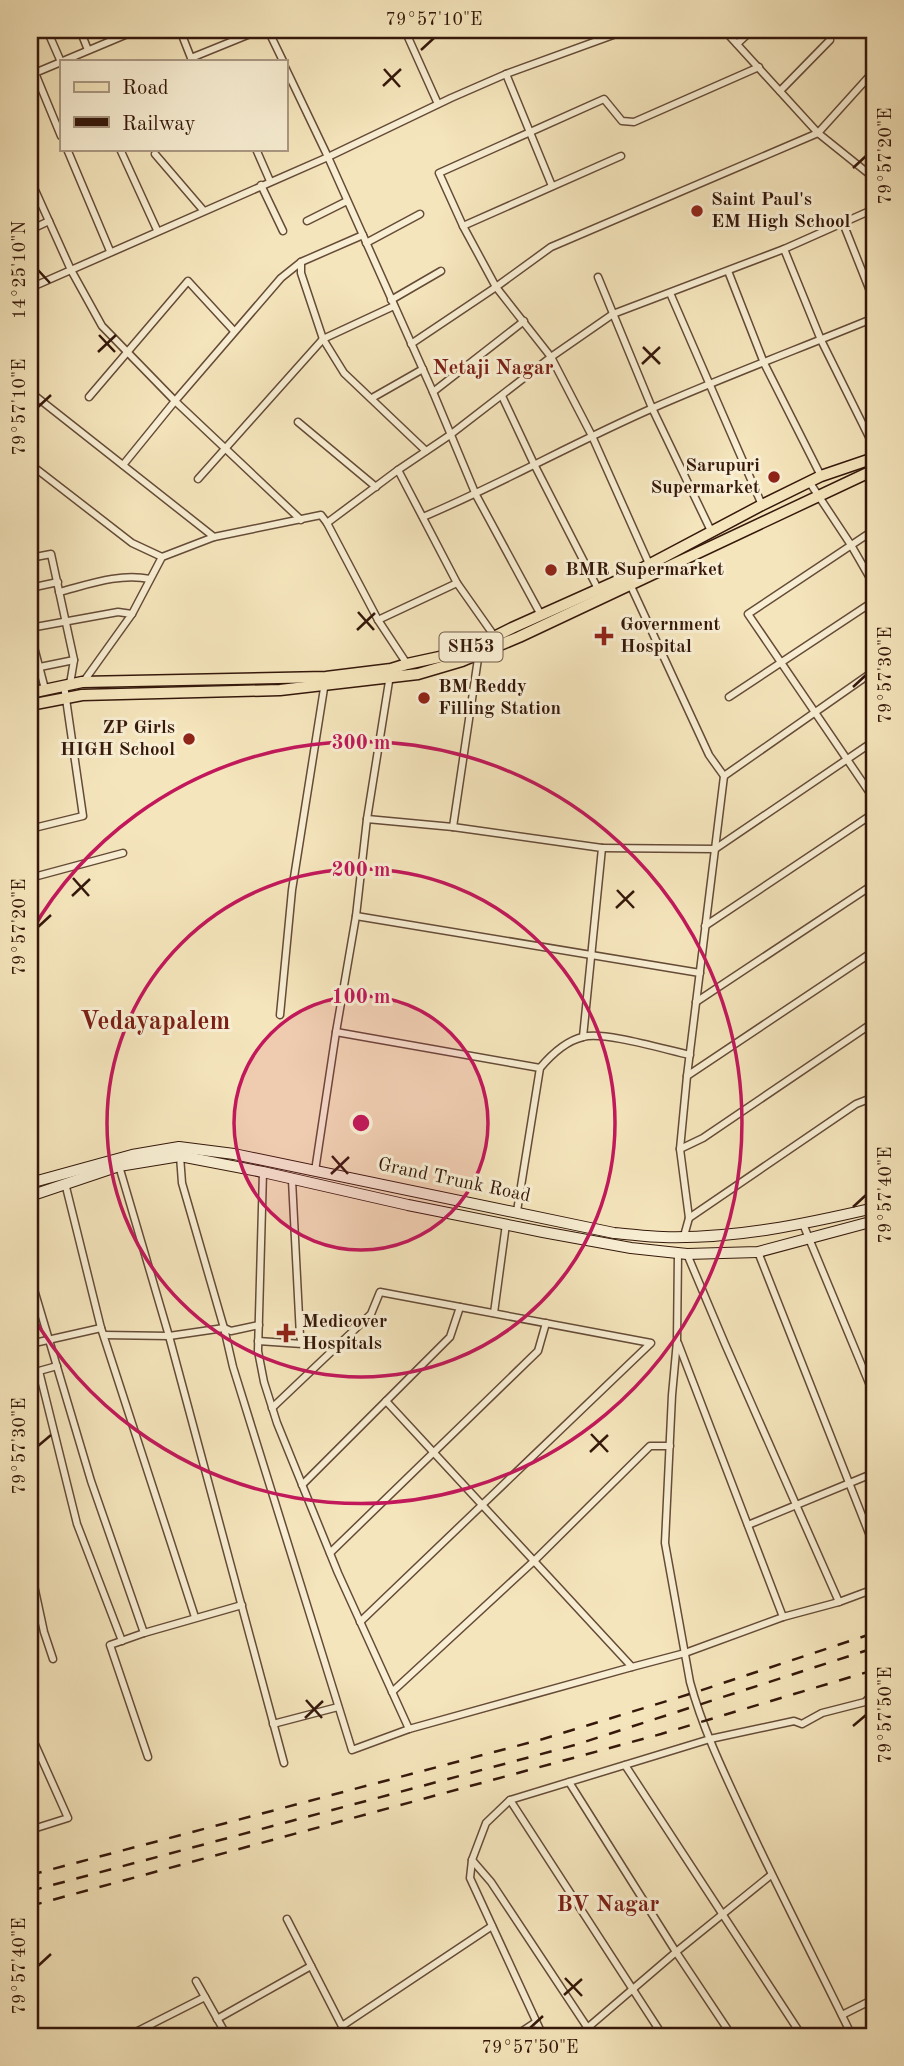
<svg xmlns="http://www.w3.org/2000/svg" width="904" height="2066" viewBox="0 0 904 2066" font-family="'Old Standard TT',serif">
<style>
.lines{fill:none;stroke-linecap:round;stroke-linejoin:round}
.minor-casing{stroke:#654b37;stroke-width:9}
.secondary-casing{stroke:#35180b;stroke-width:12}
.primary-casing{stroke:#35180b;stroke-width:13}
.minor{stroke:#f8eed3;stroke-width:6}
.secondary{stroke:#f8eed3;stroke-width:10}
.primary{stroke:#f5e5bc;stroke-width:10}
.rail{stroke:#35180b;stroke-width:2.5;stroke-dasharray:12 12;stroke-linecap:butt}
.ticks{fill:none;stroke:#35180b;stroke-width:2.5}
.ring{fill:none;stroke:#c2185b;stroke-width:3.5}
.poi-dot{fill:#8f2418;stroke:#f8eed3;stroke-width:2.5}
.labels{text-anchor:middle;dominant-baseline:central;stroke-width:6;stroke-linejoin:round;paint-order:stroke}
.shield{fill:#f8eed3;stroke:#705847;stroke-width:2}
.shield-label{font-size:18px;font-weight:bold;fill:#35180b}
.poi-label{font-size:19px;font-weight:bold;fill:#35180b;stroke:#f8eed3;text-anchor:start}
.street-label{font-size:19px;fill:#35180b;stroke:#f8eed3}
.neighbourhood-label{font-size:21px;font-weight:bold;fill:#7a1f14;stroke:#f8eed3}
.quarter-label{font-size:23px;font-weight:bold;fill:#7a1f14;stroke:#f8eed3}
.district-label{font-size:26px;font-weight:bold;fill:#7a1f14;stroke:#f8eed3}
.centre{fill:#c2185b;stroke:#f8eed3;stroke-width:3.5}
.ring-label{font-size:21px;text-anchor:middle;font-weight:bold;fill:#c2185b;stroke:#f8eed3;stroke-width:6;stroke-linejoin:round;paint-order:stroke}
.neatline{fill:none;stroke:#35180b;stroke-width:2.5}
.ticks-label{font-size:18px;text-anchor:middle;fill:#35180b}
</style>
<rect width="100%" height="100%" fill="#f5e5bc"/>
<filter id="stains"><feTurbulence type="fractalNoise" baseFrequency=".00286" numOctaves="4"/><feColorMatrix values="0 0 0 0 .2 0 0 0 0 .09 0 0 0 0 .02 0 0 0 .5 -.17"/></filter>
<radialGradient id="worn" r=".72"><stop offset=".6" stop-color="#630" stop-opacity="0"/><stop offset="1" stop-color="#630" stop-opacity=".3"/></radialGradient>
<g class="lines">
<g class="minor-casing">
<g id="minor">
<polyline points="47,30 61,62"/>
<polyline points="80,30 88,50"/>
<polyline points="180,30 191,58 260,30"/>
<polyline points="268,30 283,61"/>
<polyline points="724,30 818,133 874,178"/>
<polyline points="848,34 851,30"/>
<polyline points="407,35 438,104"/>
<polyline points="737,44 752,30"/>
<polyline points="63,61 137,30"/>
<polyline points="285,67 328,157 433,392 476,495 541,615"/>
<polyline points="35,73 61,136"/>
<polyline points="506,74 552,186"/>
<polyline points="30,75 61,62"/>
<polyline points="866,81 874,89"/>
<polyline points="780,91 830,40"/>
<polyline points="67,149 110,251"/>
<polyline points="120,149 157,230"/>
<polyline points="256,149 270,181"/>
<polyline points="155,154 203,210"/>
<polyline points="621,156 463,226 496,287 551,357 592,436 650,566"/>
<polyline points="30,179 71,270 102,326 175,401 301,520"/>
<polyline points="261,185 283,231"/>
<polyline points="307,221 347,201"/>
<polyline points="843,223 874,301"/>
<polyline points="463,226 439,173 604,99 622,121 634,122 759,67"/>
<polyline points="30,230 49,221"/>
<polyline points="366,243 420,214"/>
<polyline points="784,249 821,340 874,447"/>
<polyline points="301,262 301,273 323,339 344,373 426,451"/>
<polyline points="728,271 764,363 821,476"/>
<polyline points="598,277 652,408 712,533"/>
<polyline points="30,288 328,157 451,98 506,74 627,30"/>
<polyline points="670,293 762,505"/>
<polyline points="391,300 441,271"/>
<polyline points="411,344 496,287 551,247 818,133 874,71"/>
<polyline points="433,392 524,321"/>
<polyline points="502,396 534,464 598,589"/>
<polyline points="89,397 188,281 234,331"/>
<polyline points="30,398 34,395 214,537"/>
<polyline points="372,398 423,369"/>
<polyline points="298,422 376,487"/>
<polyline points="30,464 132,543 162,557"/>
<polyline points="123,465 175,401 281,278 301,262 363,235"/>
<polyline points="398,470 457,583 495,637"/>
<polyline points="198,479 323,339 394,306"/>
<polyline points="810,483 851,545 874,585"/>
<path d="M423,517C501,484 575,442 653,408C726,376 801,348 874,318"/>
<polyline points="327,523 398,470 450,435 551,357 613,314 784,249 874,209"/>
<polyline points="874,530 748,614 874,799"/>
<polyline points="30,558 51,554 74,660 70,684"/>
<polyline points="629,582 709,755 724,776 687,1076 680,1149 689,1218 684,1236"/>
<polyline points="30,588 58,582"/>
<path d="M59,592C90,584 119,573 150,579"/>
<polyline points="132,614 162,557 214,537 321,515 327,523 378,620 407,664"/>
<polyline points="378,620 457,583"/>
<polyline points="30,628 118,612 132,614 84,681"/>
<polyline points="30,632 45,689"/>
<polyline points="479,652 453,827 602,848 583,1037"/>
<polyline points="30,669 74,660"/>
<polyline points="729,697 874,601"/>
<polyline points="30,735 34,828 30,830"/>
<polyline points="724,776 874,671"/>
<polyline points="367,819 453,827"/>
<polyline points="34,828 83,816 64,685"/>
<polyline points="602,848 715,849 874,741"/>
<polyline points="30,878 123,853"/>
<polyline points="356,916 700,973"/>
<polyline points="705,926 874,813"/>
<polyline points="696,1002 874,884"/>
<polyline points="280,1015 292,890 325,682"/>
<polyline points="336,1032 540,1068"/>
<polyline points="687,1076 874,951"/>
<polyline points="680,1149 703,1138 874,1022"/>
<polyline points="180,1156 182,1183 224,1328 233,1367 352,1750 409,1729 632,1667 386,1401"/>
<polyline points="119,1166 169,1336 284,1763"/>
<polyline points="315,1171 336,1032 356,916 367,819 390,675"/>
<polyline points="263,1172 258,1351 264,1382 277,1423 338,1573 409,1729"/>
<polyline points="65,1183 101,1328 195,1617"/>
<path d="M517,1211L540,1068C551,1055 565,1041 583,1037C604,1031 666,1050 690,1055"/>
<polyline points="689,1218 856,1104 874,1097"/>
<polyline points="803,1224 874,1395"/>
<polyline points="758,1252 874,1546"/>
<path d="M678,1253L677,1341L672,1395L665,1543L690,1682C703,1730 725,1775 746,1820C780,1893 817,1964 852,2036"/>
<polyline points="687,1254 725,1344 839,1602"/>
<polyline points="30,1276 91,1481 144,1633 242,1605"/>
<polyline points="494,1313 506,1224"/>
<polyline points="104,1335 169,1336 224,1328 231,1331 259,1325"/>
<polyline points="258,1341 302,1344 300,1336 292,1180"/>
<polyline points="30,1344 101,1328"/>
<polyline points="57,1366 39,1371 77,1524 122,1641"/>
<polyline points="272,1408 371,1314 380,1292 460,1307 450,1337 302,1485"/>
<polyline points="748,1525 874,1473"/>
<polyline points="330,1553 538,1351 546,1323"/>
<polyline points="30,1567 44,1632 53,1659"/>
<polyline points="783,1617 839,1602 874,1589"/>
<polyline points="360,1622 651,1343 460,1307"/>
<polyline points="144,1633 110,1645 148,1757"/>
<polyline points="632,1667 685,1653 783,1617 678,1343"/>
<polyline points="392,1692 534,1561 650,1446 670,1446"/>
<polyline points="273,1724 338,1707"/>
<polyline points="30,1733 68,1818 30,1830"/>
<polyline points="625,1765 802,2036"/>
<polyline points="569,1782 676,1952 732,2036"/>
<polyline points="510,1800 663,2036"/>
<polyline points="472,1860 491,1882 593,2036"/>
<polyline points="287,1919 347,2036"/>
<polyline points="196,1981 227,2036"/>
<polyline points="842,2015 874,1999"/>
<polyline points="217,2019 311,1966"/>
<polyline points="342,2026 492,1926"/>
<polyline points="128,2036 205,1997"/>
<polyline points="515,2036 536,2022"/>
<polyline points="543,2036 470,1878 472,1860 486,1823 510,1800 710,1739 794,1721 802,1724 822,1713 865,1702 874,1693"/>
<polyline points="578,2036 676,1952 771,1875"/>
</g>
</g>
<g class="secondary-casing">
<g id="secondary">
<path d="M30,1183L132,1155L179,1147L234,1154L614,1233C630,1234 647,1237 663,1237C735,1239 805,1224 874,1208"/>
<polyline points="30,1196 119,1166 180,1156 263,1172 408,1205 543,1232 631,1248 687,1254 758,1252 874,1221"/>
</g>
</g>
<g class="primary-casing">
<g id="primary">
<polyline points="30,693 82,682 326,677 391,669 407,664 444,656 480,644 512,628 626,577 762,505 821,476 874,458"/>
<polyline points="30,705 82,695 280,690 418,674 462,661 519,637 874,470"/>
</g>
</g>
<use href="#minor" class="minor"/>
<use href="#secondary" class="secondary"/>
<use href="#primary" class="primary"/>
<g class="rail">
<polyline points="30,1875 543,1739 693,1693 874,1633"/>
<polyline points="30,1891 575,1745 874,1648"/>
<polyline points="30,1906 661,1734 874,1670"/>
</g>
</g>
<path class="ticks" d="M421,50L434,38M384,69L400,87M383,86L401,69M853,168L866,156M38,270L50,283M99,335L115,352M643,347L660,364M98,352L116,335M642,364L660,347M38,407L51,395M358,612L374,630M357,630L375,613M853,687L866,675M73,878L89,896M617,890L634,908M72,896L90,879M616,908L634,891M38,927L51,915M332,1156L348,1174M331,1174L349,1157M853,1207L866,1195M591,1434L608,1452M38,1446L51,1435M590,1452L608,1435M306,1700L322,1718M305,1718L323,1701M853,1726L866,1715M38,1966L51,1954M565,1978L582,1996M564,1995L582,1979M530,2028L543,2016"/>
<circle cx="361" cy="1123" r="127" fill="#c2185b" fill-opacity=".12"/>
<g class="ring">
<circle cx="361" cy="1123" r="127"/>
<circle cx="361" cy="1123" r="254"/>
<path d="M31 932A381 381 0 1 1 31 1313"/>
</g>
<g class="poi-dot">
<circle cx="697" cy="211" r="7"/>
<circle cx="774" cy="477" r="7"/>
<circle cx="551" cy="570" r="7"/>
<path d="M600.5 625.5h7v7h7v7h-7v7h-7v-7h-7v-7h7z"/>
<circle cx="424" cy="698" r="7"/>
<circle cx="189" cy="739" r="7"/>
<path d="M282.5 1322.5h7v7h7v7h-7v7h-7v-7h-7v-7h7z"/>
</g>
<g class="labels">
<rect class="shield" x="439.5" y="632.5" width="63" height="29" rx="5"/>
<g class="shield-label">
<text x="471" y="647">SH53</text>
</g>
<g class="poi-label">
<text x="711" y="200">Saint Paul's<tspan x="711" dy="22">EM High School</tspan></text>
<text x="760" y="466" text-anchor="end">Sarupuri<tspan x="760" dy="22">Supermarket</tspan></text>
<text x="565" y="570">BMR Supermarket</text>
<text x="620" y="625">Government<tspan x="620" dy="22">Hospital</tspan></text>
<text x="438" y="687">BM Reddy<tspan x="438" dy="22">Filling Station</tspan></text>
<text x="175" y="728" text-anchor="end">ZP Girls<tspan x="175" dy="22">HIGH School</tspan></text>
<text x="302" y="1322">Medicover<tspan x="302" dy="22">Hospitals</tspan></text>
</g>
<g class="street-label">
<text transform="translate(454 1181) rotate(12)">Grand Trunk Road</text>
</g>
<g class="neighbourhood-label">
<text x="493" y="368">Netaji Nagar</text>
</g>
<g class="quarter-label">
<text x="608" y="1904">BV Nagar</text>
</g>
<g class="district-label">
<text x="155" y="1022">Vedayapalem</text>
</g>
</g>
<circle cx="361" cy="1123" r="10" class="centre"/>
<g class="ring-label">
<text x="361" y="749">300 m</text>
<text x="361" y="876">200 m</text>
<text x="361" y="1003">100 m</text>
</g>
<rect width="904" height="2066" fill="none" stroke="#f5e5bc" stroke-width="77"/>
<rect x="60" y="60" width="228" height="91" fill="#f8eed3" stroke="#aa9883" stroke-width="2"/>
<rect x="74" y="82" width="35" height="10" fill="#f5e5bc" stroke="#aa9883" stroke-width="2"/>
<text x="122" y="94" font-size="21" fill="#35180b">Road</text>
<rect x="74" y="117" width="35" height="10" fill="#35180b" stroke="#aa9883" stroke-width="2"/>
<text x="122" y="130" font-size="21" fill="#35180b">Railway</text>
<rect x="38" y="38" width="828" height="1990" class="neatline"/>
<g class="ticks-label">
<text x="434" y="25">79°57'10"E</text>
<text transform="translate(885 156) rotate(-90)" y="6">79°57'20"E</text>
<text transform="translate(19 270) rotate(-90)" y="6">14°25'10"N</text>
<text transform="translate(19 407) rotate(-90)" y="6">79°57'10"E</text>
<text transform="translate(885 675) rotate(-90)" y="6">79°57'30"E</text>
<text transform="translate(19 927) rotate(-90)" y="6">79°57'20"E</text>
<text transform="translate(885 1195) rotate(-90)" y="6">79°57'40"E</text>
<text transform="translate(19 1446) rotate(-90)" y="6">79°57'30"E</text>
<text transform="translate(885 1715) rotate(-90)" y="6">79°57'50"E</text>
<text transform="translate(19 1966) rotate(-90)" y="6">79°57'40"E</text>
<text x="530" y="2053">79°57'50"E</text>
</g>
<rect width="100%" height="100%" filter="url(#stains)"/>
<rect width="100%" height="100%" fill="url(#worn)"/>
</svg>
